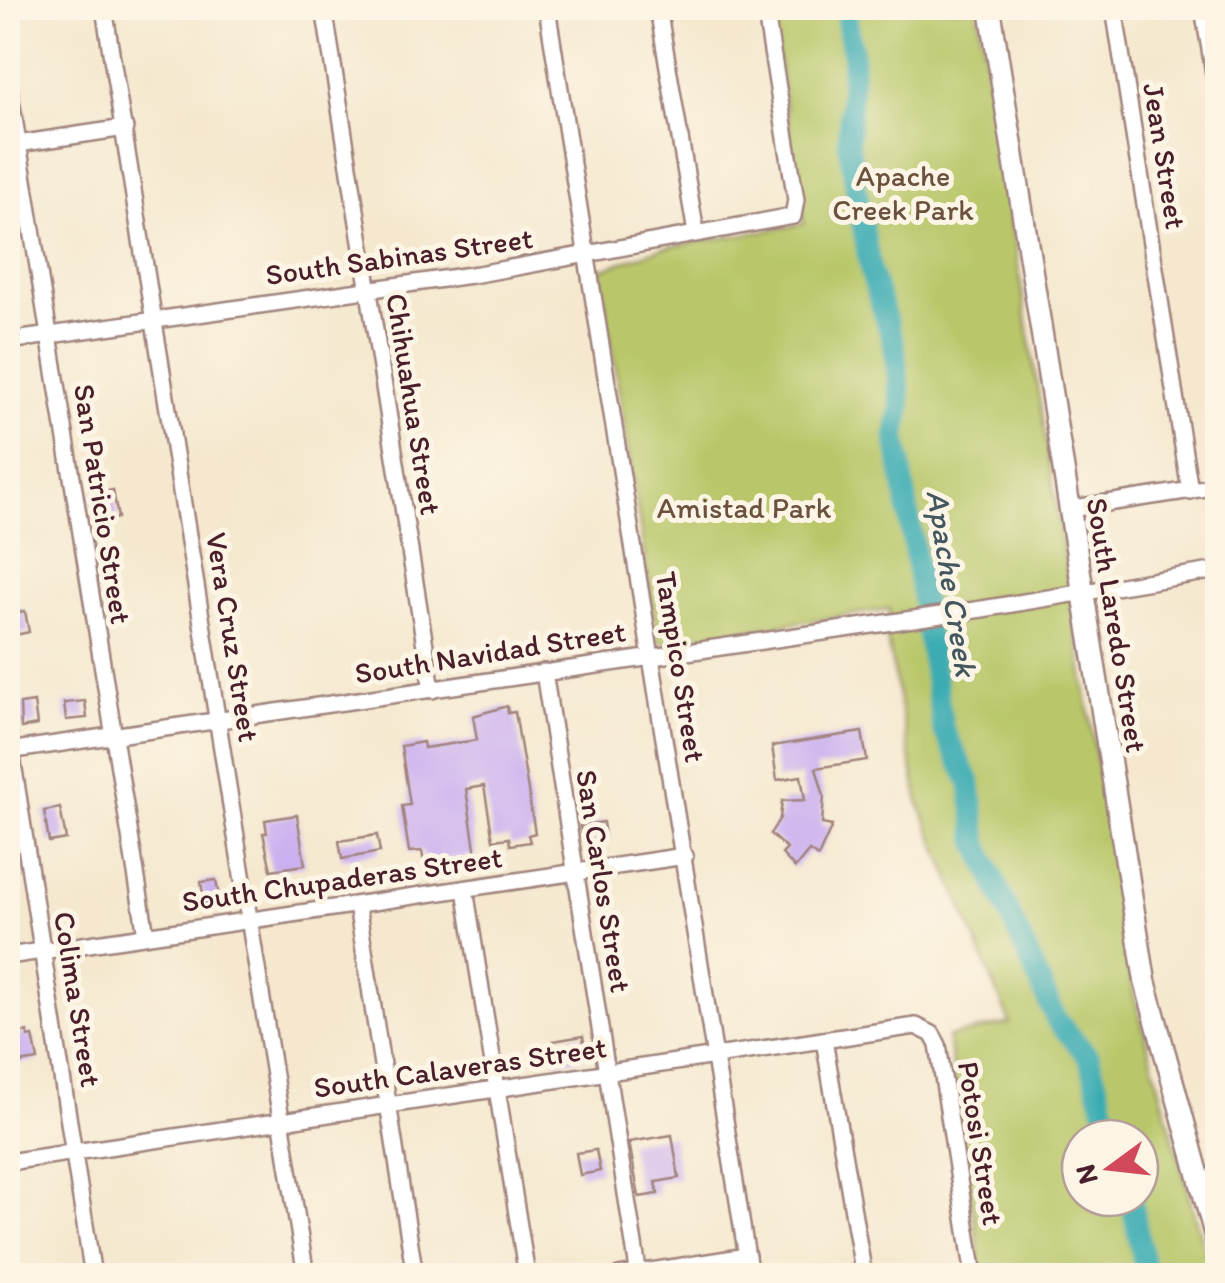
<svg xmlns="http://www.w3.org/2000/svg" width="1225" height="1283" viewBox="0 0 1225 1283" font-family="Itim,sans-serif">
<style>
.green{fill:#b9c76a;stroke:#82734a;stroke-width:2.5;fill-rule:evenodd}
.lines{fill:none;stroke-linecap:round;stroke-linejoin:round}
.river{stroke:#3aacb2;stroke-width:22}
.building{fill:#caaff0}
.minor-casing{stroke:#a0847d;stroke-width:20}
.major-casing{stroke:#a0847d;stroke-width:25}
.minor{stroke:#fff;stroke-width:15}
.major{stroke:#fff;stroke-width:20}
.labels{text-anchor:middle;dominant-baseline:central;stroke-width:10;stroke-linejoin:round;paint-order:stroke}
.street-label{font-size:30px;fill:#4a1f2b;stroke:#fcf5e5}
.park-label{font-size:30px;fill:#6b513e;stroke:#fcf5e5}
.water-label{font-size:32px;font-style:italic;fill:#445761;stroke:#fcf5e5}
</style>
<rect width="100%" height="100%" fill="#fcf5e5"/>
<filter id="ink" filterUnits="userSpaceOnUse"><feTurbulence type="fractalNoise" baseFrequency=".01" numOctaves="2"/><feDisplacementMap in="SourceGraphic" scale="20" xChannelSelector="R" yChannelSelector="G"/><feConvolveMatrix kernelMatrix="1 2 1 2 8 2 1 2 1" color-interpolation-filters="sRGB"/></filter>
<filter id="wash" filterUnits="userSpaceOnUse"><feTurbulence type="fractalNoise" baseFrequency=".0048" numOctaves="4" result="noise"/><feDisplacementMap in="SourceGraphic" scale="40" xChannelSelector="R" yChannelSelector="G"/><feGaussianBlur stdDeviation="2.25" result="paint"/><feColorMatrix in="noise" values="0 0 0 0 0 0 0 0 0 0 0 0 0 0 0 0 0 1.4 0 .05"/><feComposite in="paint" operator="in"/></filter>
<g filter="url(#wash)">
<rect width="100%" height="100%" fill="#f5e8cf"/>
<path class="green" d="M770,8H977L1134,995L1211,1275H982L948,1037L1010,1023L919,803L887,638L890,609L658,643L600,270L662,248L804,224ZM1080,1138H1140V1198H1080Z"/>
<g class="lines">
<g class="river">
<polyline points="845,8 853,56 848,142 871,273 894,344 901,406 896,436 943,729 970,782 978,843 1057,1021 1089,1057 1113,1138"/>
<polyline points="1131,1198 1146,1276"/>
</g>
</g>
<g id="blocks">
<g class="building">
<polygon points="113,490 118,518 96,522 90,494"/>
<polygon points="25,611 29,632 11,636 9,614"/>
<polygon points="85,701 87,718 66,720 64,703"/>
<polygon points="34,702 37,725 21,728 20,704"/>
<polygon points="507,706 508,713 515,712 535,833 528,835 530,842 510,845 509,838 493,840 484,786 466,789 476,855 424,863 422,851 409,852 402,806 410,805 401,746 423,742 424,748 477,740 473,716"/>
<polygon points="862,732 867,760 816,768 824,796 822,824 832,826 818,857 809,851 795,868 782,854 787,849 770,834 780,818 782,801 805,800 801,776 777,780 772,746"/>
<polygon points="60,808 66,839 49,842 44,811"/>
<polygon points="297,815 305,865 271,870 263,833 267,833 265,820"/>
<polygon points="603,822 605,837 583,841 580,826"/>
<polygon points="377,835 380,852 342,859 339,841"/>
<polygon points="216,880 221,908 206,911 201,882"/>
<polygon points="28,1032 28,1037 33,1036 38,1060 13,1064 8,1036"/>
<polygon points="583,1036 586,1056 557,1062 553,1041"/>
<polygon points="672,1135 679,1178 656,1182 658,1194 639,1197 629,1142"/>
<polygon points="596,1150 600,1171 580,1175 576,1153"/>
</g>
</g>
</g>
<g filter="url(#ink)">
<use href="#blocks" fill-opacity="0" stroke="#a0847d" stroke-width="2.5"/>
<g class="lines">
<g class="minor-casing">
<g id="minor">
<polyline points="104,8 306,1276"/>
<polyline points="324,8 432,690"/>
<polyline points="547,8 750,1276"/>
<polyline points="658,8 696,233"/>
<polyline points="1114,8 1190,491"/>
<polyline points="1203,8 1218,97"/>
<polyline points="8,81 146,935"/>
<polyline points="11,145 125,128"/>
<polyline points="8,341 478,274 793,216 796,200 765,8"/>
<polyline points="1068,509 1218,486"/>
<polyline points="544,672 639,1276"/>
<polyline points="8,731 93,1276"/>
<polyline points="8,751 982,609 1218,570"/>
<polyline points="465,889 527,1276"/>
<polyline points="357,905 415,1276"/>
<polyline points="8,956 685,856"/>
<polyline points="824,1040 864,1276"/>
<polyline points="8,1162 916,1026 932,1034 938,1045 974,1276"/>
<polyline points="619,1276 747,1256"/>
</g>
</g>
<g class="major-casing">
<polyline id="major" points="990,8 1145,981 1218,1246"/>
</g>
<use href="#minor" class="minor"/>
<use href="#major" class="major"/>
</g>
</g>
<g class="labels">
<g class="street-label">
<text transform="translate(1165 156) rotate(81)">Jean Street</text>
<text transform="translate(399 256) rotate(-8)">South Sabinas Street</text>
<text transform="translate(414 404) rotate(81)">Chihuahua Street</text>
<text transform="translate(103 504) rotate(81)">San Patricio Street</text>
<text transform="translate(1117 625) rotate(81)">South Laredo Street</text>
<text transform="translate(233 637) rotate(81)">Vera Cruz Street</text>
<text transform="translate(490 652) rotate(-9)">South Navidad Street</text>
<text transform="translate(681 667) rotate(81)">Tampico Street</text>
<text transform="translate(342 879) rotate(-8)">South Chupaderas Street</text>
<text transform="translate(604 881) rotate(81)">San Carlos Street</text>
<text transform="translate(78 999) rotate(81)">Colima Street</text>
<text transform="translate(460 1067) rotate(-8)">South Calaveras Street</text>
<text transform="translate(981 1143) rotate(81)">Potosi Street</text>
</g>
<g class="park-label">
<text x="903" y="175">Apache<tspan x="903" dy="34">Creek Park</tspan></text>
<text x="744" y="507">Amistad Park</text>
</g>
<g class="water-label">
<text transform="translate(952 583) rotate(81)">Apache Creek</text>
</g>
</g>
<rect width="1225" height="1283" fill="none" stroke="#fcf5e5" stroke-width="40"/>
<g transform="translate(1110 1168) rotate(255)"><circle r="48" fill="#fcf5e5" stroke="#b59f9b" stroke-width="2.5"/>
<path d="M0-8L18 38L0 25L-18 38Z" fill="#d1495b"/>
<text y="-15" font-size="28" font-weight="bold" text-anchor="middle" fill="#4a1f2b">N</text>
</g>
</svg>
